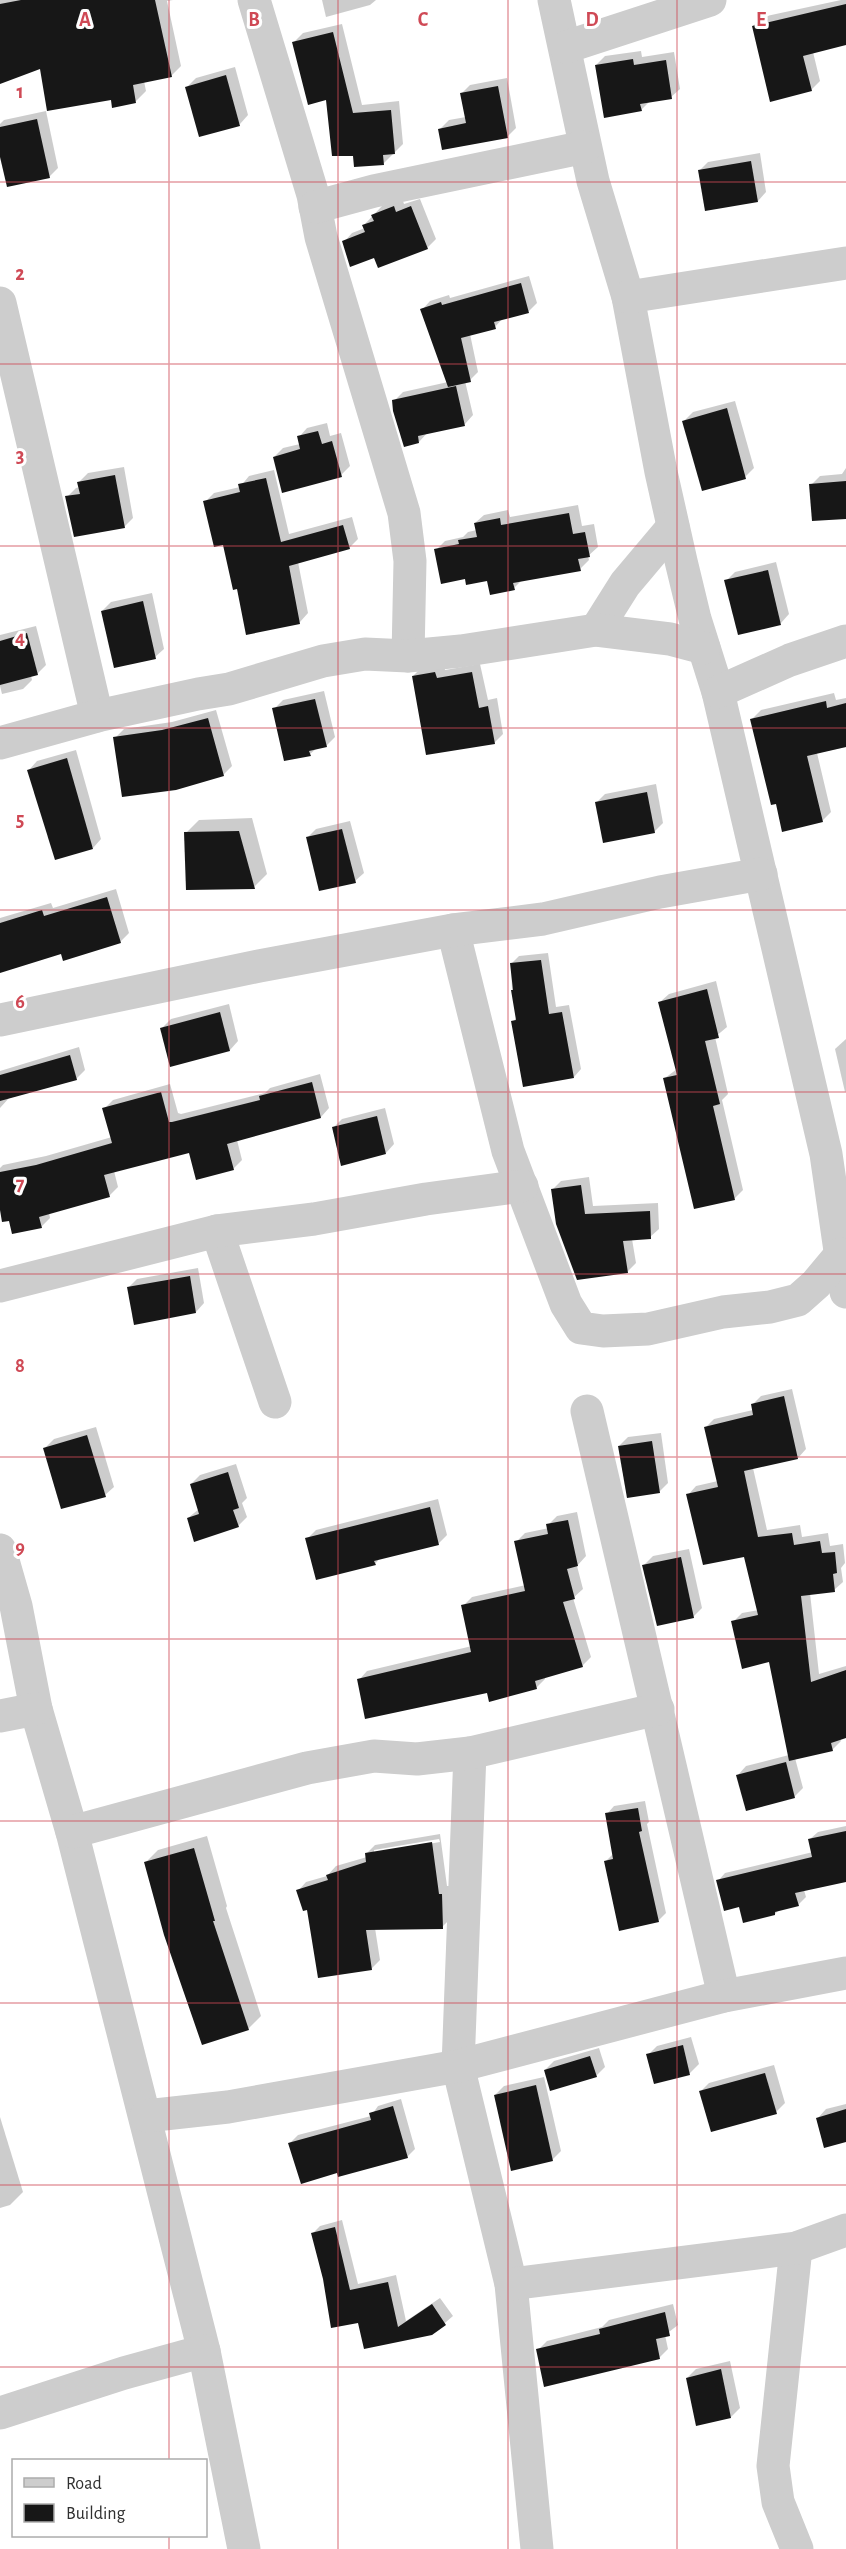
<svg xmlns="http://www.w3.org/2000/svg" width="846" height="2549" viewBox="0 0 846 2549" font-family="'Alegreya Sans',sans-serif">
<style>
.shadow{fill:#0003;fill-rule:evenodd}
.building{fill:#171717}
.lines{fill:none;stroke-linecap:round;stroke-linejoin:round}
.minor{stroke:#cdcdcd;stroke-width:33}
.grid{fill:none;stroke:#cf4955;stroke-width:1.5;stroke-opacity:0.55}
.grid-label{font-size:20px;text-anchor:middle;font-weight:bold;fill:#cf4955;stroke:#fff;stroke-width:6;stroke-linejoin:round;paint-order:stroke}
</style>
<rect width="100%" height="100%" fill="#fff"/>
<g class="shadow">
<polygon points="0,0 173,0 167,1 181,66 171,76 144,81 146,91 136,101 112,99 41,66 0,82"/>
<polygon points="322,0 376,0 370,5 326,17"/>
<polygon points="841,0 846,0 846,43 813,52 820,81 811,90 753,26 762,17"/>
<polygon points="342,24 362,105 399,101 403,144 384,163 354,155 328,99 294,42 303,33"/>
<polygon points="641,51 642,57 674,52 680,89 671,97 650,101 641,110 596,65 605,56"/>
<polygon points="235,67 248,115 240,124 187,87 196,78"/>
<polygon points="507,78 516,128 507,137 440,129 449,120 466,117 462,93 470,85"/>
<polygon points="46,111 58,168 49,177 0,150 0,124 4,120"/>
<polygon points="760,153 766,192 758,201 699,171 708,162"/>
<polygon points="402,198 404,204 420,199 436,239 427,248 375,256 344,242 352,233 365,228 364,225 382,206"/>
<polygon points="529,276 537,303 529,311 503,318 495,327 470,334 478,372 470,380 465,381 473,415 465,424 428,432 419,442 394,401 403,392 448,382 422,310 430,301 449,295 450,298"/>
<polygon points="735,401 754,468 745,477 684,421 693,412"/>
<polygon points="327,423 330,436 341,433 350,466 341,475 274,457 283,448 300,444 299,437 307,428"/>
<polygon points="124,467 133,518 124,527 67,497 76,488 80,487 79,482 88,473"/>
<polygon points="846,468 846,517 811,485 820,476 842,474"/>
<polygon points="274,470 289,534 352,517 358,539 349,548 298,562 308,613 300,622 238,587 224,543 205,502 214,493 240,487 249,476"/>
<polygon points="578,505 582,526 594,524 598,547 588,556 589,560 580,569 522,580 514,588 489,579 466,577 436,550 445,541 463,537 468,532 477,530 475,523 484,515 508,510 510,517"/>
<polygon points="776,562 789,614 781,623 726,581 735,572"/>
<polygon points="152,593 164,649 155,657 102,611 111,602"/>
<polygon points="36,626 46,665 37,674 31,676 32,680 23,689 2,694 0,686 0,635"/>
<polygon points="444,664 445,670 480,664 488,700 497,698 503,734 494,743 413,676 422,667"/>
<polygon points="324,691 335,737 326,746 317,748 310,754 274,709 283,700"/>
<polygon points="834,693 836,700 846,698 846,747 817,753 831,812 822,821 777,803 752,719 761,710"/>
<polygon points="216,710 232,766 223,775 115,738 124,729 172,722"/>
<polygon points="76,750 101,839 93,848 29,770 37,761"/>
<polygon points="656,784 663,823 654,832 596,803 605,794"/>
<polygon points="252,818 267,874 254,887 186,833 199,820"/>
<polygon points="350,821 364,873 355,881 307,838 316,829"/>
<polygon points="116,889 129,933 120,942 62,952 0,971 0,918 51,903 53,908"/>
<polygon points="548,953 556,1007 569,1005 581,1069 574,1077 513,1022 517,1017 512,990 511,964 519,956"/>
<polygon points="716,981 727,1027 715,1037 728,1094 722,1100 743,1190 735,1198 696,1208 665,1078 677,1069 660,1002 669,994"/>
<polygon points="229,1004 238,1041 230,1050 162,1028 171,1019"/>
<polygon points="846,1039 846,1091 845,1092 835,1049"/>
<polygon points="79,1047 85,1070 76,1079 9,1098 0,1108 0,1071"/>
<polygon points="320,1074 329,1108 321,1117 237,1140 242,1160 233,1169 190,1151 114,1171 118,1187 110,1195 49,1213 50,1218 41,1227 10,1219 0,1203 0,1168 3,1165 46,1156 112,1137 104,1109 113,1100 170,1084 178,1113 181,1114 265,1093 270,1088"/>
<polygon points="385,1108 394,1144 386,1153 333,1128 342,1119"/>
<polygon points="589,1177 593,1206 658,1203 659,1229 650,1237 632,1239 636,1263 627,1272 552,1190 561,1181"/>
<polygon points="198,1268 204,1303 196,1312 128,1288 137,1279"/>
<polygon points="792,1389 806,1449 798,1458 753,1468 767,1530 800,1525 802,1537 828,1533 830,1546 843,1544 845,1563 841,1568 843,1582 834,1590 810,1593 819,1674 846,1666 846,1736 840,1738 841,1741 832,1750 795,1758 803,1788 794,1797 738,1775 746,1766 789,1755 770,1661 733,1622 742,1613 759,1610 745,1555 688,1495 696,1486 718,1481 706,1427 714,1419 753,1410 752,1405 761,1396"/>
<polygon points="96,1427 114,1487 105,1495 45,1448 54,1439"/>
<polygon points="661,1433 668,1483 660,1491 619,1446 628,1437"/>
<polygon points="236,1464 247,1498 242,1503 247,1517 238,1526 188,1518 199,1509 191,1484 200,1475"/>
<polygon points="438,1499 447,1535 438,1544 381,1557 375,1564 307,1539 316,1530"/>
<polygon points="577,1512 586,1556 577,1566 583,1589 573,1598 591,1657 582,1666 545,1676 545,1679 536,1688 488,1692 359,1680 367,1671 472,1646 463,1606 472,1597 526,1585 516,1542 525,1533 549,1528 548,1525 557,1516"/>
<polygon points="689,1549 702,1608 693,1617 644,1565 653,1556"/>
<polygon points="645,1801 649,1822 647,1824 666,1913 658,1921 605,1862 613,1854 607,1814 614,1806"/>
<polygon points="846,1826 846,1881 804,1890 806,1897 798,1905 779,1910 775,1914 740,1905 718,1881 725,1873 813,1852 810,1839 818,1832"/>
<path d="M440,1834L447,1886H450L451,1918L442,1927L375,1928L380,1960L371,1969L309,1908L298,1891L306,1882L327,1876L336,1866L367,1857L366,1854L375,1845ZM439,1839L440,1842L374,1853V1850Z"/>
<polygon points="207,1836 227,1906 226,1908 261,2016 248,2029 145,1863 158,1850"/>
<polygon points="691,2037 699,2064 690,2073 655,2082 648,2055 657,2046"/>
<polygon points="599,2048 605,2067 596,2076 545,2070 554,2061"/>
<polygon points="774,2065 785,2103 776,2112 700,2092 709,2083"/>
<polygon points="544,2077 561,2151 552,2160 495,2095 504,2086"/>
<polygon points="401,2099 415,2149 407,2157 338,2171 290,2143 298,2135 371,2116 378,2106"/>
<polygon points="846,2104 846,2140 818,2118 826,2109"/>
<polygon points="0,2117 23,2192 10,2205 0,2208"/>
<polygon points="342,2220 358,2284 396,2275 406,2321 440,2298 453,2316 432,2334 359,2321 325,2279 313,2233 320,2226"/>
<polygon points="673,2304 678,2325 665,2335 668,2349 660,2357 538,2350 547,2341 602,2327 609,2320"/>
<polygon points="730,2361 740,2408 731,2417 687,2378 696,2369"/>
</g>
<g class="building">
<polygon points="21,0 155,0 172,77 133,85 136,103 112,108 111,100 47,111 40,69 0,84 0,4"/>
<polygon points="846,4 846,45 803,56 812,91 770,102 752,26"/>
<polygon points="333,32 353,113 391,110 395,154 383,155 384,165 354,167 353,156 332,156 326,100 308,105 292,42"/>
<polygon points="633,59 634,65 666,60 672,99 640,104 642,111 604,118 595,65"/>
<polygon points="226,75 240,126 199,137 185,87"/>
<polygon points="498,86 508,138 442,150 438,129 466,123 460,93"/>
<polygon points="37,119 50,178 7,187 0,157 0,127"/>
<polygon points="751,161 758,202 705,211 698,170"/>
<polygon points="394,206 396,212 411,206 428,249 378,268 374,258 350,267 342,241 365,232 362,225 374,221 371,215"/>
<polygon points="521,283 529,313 494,322 496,329 461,338 471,382 448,387 420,309 441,302 442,305"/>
<polygon points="456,386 465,426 418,436 419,443 404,447 393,411 392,400"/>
<polygon points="727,408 746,479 702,491 682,421"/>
<polygon points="318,431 322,444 332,441 342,477 282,493 273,457 300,449 297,436"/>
<polygon points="115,475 125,528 74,537 65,496 80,494 77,482"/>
<polygon points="266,478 281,542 343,525 350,549 289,566 300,624 246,635 237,589 233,590 223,545 214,547 203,501 240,492 238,484"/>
<polygon points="846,481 846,519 812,521 809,484"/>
<polygon points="569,513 573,534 585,532 590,557 578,559 581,571 513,583 515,590 490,595 487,581 466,585 465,579 441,584 434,549 459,544 458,540 477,537 474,523 500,518 501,525"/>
<polygon points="768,570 781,625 738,635 724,580"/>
<polygon points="143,601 156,659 114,668 101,611"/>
<polygon points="27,633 38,675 0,685 0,641"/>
<polygon points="435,672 437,678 472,672 479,708 488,706 495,744 426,755 412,676"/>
<polygon points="315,699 327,747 309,751 311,756 284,761 272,708"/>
<polygon points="826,701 827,708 846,703 846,747 807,756 823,822 782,832 776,804 771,805 750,719"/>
<polygon points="208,718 224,776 176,790 122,797 113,737 162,730"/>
<polygon points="67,758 93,849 55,860 27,770"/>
<polygon points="647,792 655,833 603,843 595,802"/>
<polygon points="342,829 356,883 319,891 306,837"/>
<polygon points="239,831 255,889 186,890 184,832"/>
<polygon points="107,897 121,943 63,961 61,954 0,973 0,923 42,910 44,916"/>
<polygon points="541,960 549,1014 562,1012 574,1078 523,1087 511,1021 516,1020 511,990 513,990 510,963"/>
<polygon points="707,989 719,1038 705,1041 720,1104 713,1106 735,1200 694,1209 663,1078 677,1075 658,1002"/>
<polygon points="220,1012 230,1051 170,1067 160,1028"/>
<polygon points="70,1055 77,1080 0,1101 0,1075"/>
<polygon points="312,1082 321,1118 227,1144 234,1170 196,1180 189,1153 104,1175 110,1197 39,1217 42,1228 12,1234 9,1221 2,1222 0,1210 0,1172 36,1165 112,1143 102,1108 161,1092 169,1122 172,1122 260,1100 259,1096"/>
<polygon points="377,1116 386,1154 341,1166 332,1127"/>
<polygon points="581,1185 585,1214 650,1211 651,1239 623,1241 628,1273 577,1280 556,1224 551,1189"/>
<polygon points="190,1276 196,1313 134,1325 127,1287"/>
<polygon points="784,1396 798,1459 744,1471 758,1537 792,1533 794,1545 820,1541 822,1553 835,1552 837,1573 833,1574 835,1592 801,1596 811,1682 846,1670 846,1738 831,1743 833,1751 789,1761 769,1662 742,1669 731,1621 758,1615 744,1557 703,1565 686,1494 718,1487 704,1427 753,1415 751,1404"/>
<polygon points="87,1435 106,1497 61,1509 43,1448"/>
<polygon points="652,1441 660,1493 627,1498 618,1446"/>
<polygon points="228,1472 239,1508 233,1510 239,1527 194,1542 187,1518 199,1514 190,1484"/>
<polygon points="430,1507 439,1545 374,1561 376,1565 316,1580 305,1538"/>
<polygon points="568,1520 578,1566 567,1569 575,1599 563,1602 583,1667 535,1681 537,1689 489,1702 487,1693 365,1719 357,1679 471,1652 461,1605 525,1591 514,1541 548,1534 546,1524"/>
<polygon points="681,1557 694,1618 657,1626 642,1565"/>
<polygon points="786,1762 795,1798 746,1811 736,1775"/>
<polygon points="638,1808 642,1831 639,1832 659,1922 619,1931 604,1861 613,1859 605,1813"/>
<polygon points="846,1831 846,1882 795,1893 799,1906 775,1912 775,1915 743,1923 739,1907 724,1911 716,1880 812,1857 808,1839"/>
<polygon points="432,1842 439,1894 442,1894 443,1929 366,1930 372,1970 318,1978 307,1910 303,1911 296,1890 328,1880 326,1875 366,1862 365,1853"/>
<polygon points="194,1848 215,1921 213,1921 249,2030 202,2045 164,1935 144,1862"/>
<polygon points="683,2045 690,2075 654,2084 646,2054"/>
<polygon points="590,2056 597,2077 550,2091 544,2070"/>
<polygon points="765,2073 777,2114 711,2132 699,2091"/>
<polygon points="536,2085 553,2161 511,2171 494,2095"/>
<polygon points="393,2106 408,2158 338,2177 337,2173 301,2184 288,2143 371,2120 369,2113"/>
<polygon points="846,2109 846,2142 824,2148 816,2118"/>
<polygon points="335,2227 350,2290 388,2282 398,2327 432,2304 446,2325 432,2335 364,2349 358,2323 331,2328 323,2279 311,2233"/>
<polygon points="665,2312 670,2336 656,2339 660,2359 544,2387 536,2349 600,2334 599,2329"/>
<polygon points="721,2369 731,2418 696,2426 686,2378"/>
</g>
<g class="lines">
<g class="minor">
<polyline points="254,0 313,195 321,237 404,513 410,561 408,656"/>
<polyline points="554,0 593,181 628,297 661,472 681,561 695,619 718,692 826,1154 846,1292"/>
<polyline points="566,47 710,0"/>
<polyline points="315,207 374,191 585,147"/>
<polyline points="628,297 846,263"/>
<polyline points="0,303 97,716"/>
<polyline points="596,630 625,584 673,527"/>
<polyline points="718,692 790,660 846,641"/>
<polyline points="0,743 97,716 198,694 229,689 323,661 365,654 408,656 461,651 596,630 670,639 704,648"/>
<polyline points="453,930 508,1151 566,1304 581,1328 603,1331 648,1329 723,1312 770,1307 798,1300 816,1284 841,1254"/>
<polyline points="0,1020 259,966 453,930 543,919 660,892 761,874"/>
<polyline points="217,1231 275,1402"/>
<polyline points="0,1286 217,1231 314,1219 426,1199 522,1186"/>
<polyline points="587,1411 724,1996"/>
<polyline points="0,1550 16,1606 36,1709 72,1832 204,2351 244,2549"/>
<polyline points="0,1716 36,1709"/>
<polyline points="470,1753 458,2066 511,2284 537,2549"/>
<polyline points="72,1832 307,1768 374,1756 417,1759 470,1753 658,1709"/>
<polyline points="146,2116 228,2107 458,2066 724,1996 846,1973"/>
<polyline points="796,2248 773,2466 778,2502 797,2549"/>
<polyline points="511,2284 796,2248 846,2230"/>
<polyline points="0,2413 124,2373 204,2351"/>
</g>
</g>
<path class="grid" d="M169,0V2460M338,0V2549M508,0V2549M677,0V2549M0,182H846M0,364H846M0,546H846M0,728H846M0,910H846M0,1092H846M0,1274H846M0,1457H846M0,1639H846M0,1821H846M0,2003H846M0,2185H846M0,2367H846M169,2536V2549"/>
<g class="grid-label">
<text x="85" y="26">A</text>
<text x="254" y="26">B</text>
<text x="423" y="26">C</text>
<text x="592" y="26">D</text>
<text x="761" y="26">E</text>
<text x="20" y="98">1</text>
<text x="20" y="280">2</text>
<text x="20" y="462">3</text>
<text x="20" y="644">4</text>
<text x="20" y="826">5</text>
<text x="20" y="1008">6</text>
<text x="20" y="1190">7</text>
<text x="20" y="1372">8</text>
<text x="20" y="1554">9</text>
</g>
<rect x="12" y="2459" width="195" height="78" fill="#ffffff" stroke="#acacac" stroke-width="1.5"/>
<rect x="24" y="2478" width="30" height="9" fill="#cdcdcd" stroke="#acacac" stroke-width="1.5"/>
<text x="66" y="2489" font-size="18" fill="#303030">Road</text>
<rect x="24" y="2504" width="30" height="18" fill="#171717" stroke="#acacac" stroke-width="1.5"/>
<text x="66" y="2519" font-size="18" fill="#303030">Building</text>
</svg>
